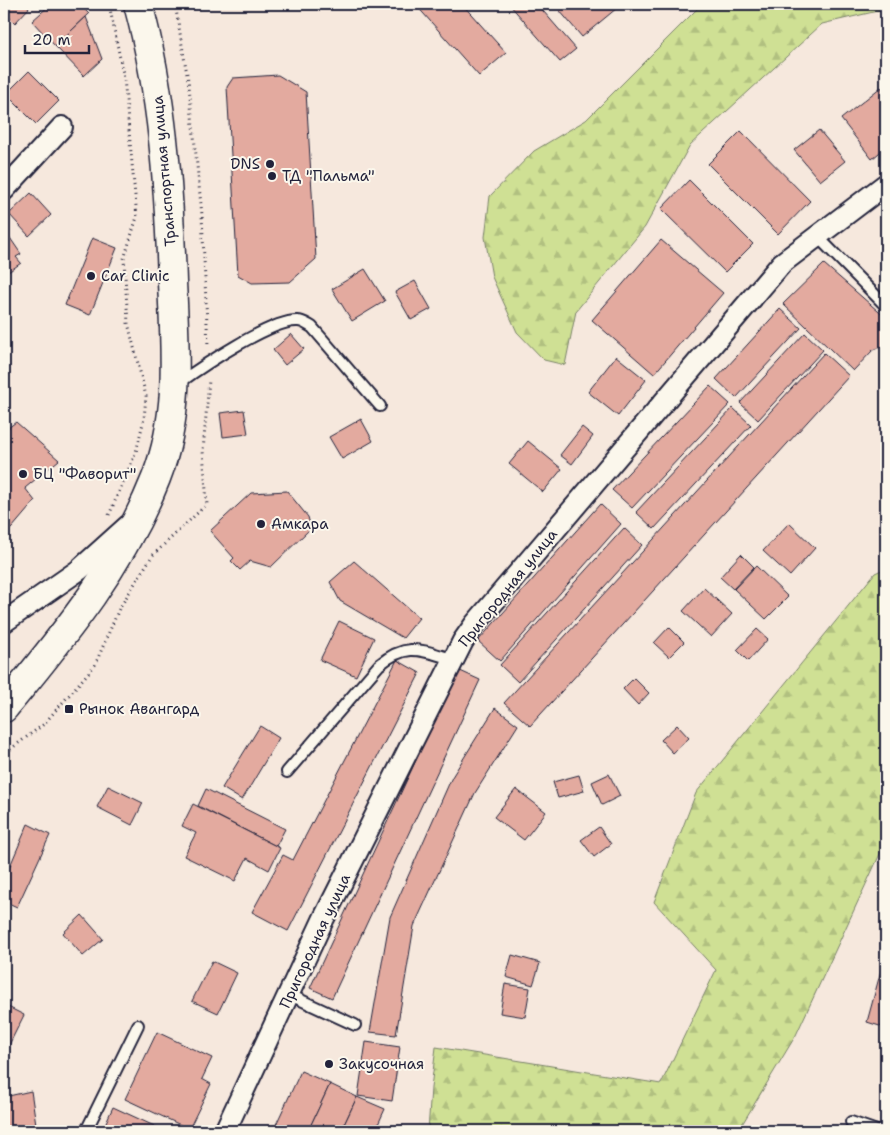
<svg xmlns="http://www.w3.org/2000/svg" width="890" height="1135" viewBox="0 0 890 1135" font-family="'Shantell Sans',sans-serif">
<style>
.forest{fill:url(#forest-firs);stroke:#788168}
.building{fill:#e3aa9f;stroke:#22223b}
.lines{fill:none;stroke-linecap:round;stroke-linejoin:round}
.service-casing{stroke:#22223b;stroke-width:14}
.minor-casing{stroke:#22223b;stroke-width:24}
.secondary-casing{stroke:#22223b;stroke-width:31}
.path{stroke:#22223b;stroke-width:3;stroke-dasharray:1 4;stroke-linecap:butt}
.service{stroke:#fbf7ec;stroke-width:10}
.minor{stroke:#fbf7ec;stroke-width:20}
.secondary{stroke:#fbf7ec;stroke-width:28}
.poi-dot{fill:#22223b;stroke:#fbf7ec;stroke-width:2}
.labels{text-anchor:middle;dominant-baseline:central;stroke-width:4;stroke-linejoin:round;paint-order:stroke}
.poi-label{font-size:15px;fill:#22223b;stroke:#fbf7ec;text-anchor:start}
.street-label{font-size:15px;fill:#22223b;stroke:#fbf7ec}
</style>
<defs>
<pattern id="forest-firs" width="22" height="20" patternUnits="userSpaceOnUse" patternTransform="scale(1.25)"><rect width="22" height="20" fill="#cfe094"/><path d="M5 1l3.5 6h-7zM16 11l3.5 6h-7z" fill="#b1c080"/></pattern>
</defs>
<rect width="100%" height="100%" fill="#f6e8dd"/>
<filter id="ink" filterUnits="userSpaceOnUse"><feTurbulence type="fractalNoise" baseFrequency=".02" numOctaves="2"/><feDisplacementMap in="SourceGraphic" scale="10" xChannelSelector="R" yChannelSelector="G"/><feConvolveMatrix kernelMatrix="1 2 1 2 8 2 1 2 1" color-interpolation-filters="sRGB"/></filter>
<g filter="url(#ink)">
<g class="forest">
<polygon points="702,4 886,4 886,9 822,24 690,145 645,227 576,311 565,365 544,360 517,332 492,277 485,237 490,196 534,151 586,120"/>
<polygon points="886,568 886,841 796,1035 738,1131 428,1131 431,1088 436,1047 661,1084 716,970 654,902 696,793 875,573"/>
</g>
<g class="building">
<polygon points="4,4 26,4 29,8 15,23 4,12"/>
<polygon points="51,4 79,4 89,14 55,46 32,21"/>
<polygon points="415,4 462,4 506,53 479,76"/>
<polygon points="509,4 537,4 576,49 560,62"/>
<polygon points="554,4 613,4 617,8 582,37"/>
<polygon points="86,17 102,59 84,76 55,46"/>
<polygon points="29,71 59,101 36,124 6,94"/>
<polygon points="278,75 306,92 316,259 290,282 252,283 238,275 227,87 233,78"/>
<polygon points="881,87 886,95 886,147 872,159 841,119"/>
<polygon points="819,130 845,161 820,181 794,150"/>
<polygon points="741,131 810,201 778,234 708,164"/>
<polygon points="689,180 753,244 725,272 661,209"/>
<polygon points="31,193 51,215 29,236 9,214"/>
<polygon points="6,232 21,254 16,257 21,263 4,275"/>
<polygon points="92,238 117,248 90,315 65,305"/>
<polygon points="661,240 723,293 654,374 592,320"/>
<polygon points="824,264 886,318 886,345 873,350 853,371 783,304"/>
<polygon points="365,269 385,301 352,321 332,289"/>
<polygon points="415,281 431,309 411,320 395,292"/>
<polygon points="780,309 801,328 736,398 716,379"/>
<polygon points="805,333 823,350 758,420 740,403"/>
<polygon points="291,334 304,349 285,365 273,350"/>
<polygon points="824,353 849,376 530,726 504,703"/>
<polygon points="616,356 646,380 618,416 588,392"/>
<polygon points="710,386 730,404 632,508 612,490"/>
<polygon points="733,408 751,425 654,529 636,512"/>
<polygon points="244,410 248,434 223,437 220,413"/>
<polygon points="361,419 373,441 342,459 329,437"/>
<polygon points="16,422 59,460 25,488 35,501 12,528 4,534 4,431"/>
<polygon points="582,427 593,436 572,464 560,455"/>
<polygon points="528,441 562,469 543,492 509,464"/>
<polygon points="287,491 308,517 311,528 271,567 250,561 240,570 231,561 234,558 210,531 251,493"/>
<polygon points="600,504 621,524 500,661 478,641"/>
<polygon points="789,523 815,548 790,576 763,551"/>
<polygon points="624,528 642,545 518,682 500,665"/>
<polygon points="741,554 754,567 733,589 720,577"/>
<polygon points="354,561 419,618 403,638 340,601 330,582"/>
<polygon points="756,566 788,597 766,619 734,589"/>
<polygon points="704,588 732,614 711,637 683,611"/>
<polygon points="339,621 374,638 356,676 320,660"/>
<polygon points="669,627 684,642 669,657 654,643"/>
<polygon points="757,629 768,639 748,661 737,650"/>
<polygon points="397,660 420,673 288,931 252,912 283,855 293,860"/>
<polygon points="458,670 480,680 332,998 310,988"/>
<polygon points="634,678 649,693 638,705 623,689"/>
<polygon points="495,708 518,725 475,793 414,926 396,1035 370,1032 390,917 452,777"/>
<polygon points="677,725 689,738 673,753 661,740"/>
<polygon points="260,726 279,738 242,800 222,788"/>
<polygon points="609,774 620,796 602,805 592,782"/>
<polygon points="579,775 584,791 558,798 553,782"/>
<polygon points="108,786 143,803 132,825 97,807"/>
<polygon points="206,789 285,829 276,846 198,806"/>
<polygon points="516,789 546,812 524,840 494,817"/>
<polygon points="193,804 280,848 269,870 247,858 235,881 184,856 196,833 182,826"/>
<polygon points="28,824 50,835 17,907 4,901 4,880"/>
<polygon points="599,827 611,844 594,857 581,840"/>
<polygon points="82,915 103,939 83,956 63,933"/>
<polygon points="886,952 886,1028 867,1022"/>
<polygon points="512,955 540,963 533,985 506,977"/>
<polygon points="212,961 237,973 218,1013 192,1001"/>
<polygon points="505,984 530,988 525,1017 500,1013"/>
<polygon points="4,1005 24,1015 7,1049 4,1047"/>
<polygon points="157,1032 212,1058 202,1079 211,1084 189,1129 125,1099"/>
<polygon points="366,1042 400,1047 392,1101 358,1096"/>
<polygon points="301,1071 330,1084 308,1131 273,1131"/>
<polygon points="330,1084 357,1097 341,1131 308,1131"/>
<polygon points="31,1091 37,1131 4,1131 4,1097"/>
<polygon points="357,1097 385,1109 375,1131 341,1131"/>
<polygon points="113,1107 165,1131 102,1131"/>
</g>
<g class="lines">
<g class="service-casing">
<g id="service">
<polyline points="818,237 886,306"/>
<path d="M179,383C201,367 272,319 298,321C303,321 308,325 312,327L380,406"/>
<path d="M287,772L379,665C407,642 421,650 452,659"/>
<polyline points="290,995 355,1025"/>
<polyline points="851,1122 877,1131"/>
<polyline points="86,1131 138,1025"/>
</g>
</g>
<g class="minor-casing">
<g id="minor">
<polyline points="4,190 62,127"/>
<polyline points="4,622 79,570 129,525"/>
<polyline points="225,1131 324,918 463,641 475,624 782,263 886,184"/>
</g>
</g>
<g class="secondary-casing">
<path id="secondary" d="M4,708C64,635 121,567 156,478C181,414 175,349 172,282C169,188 163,95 138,4"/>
</g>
<g class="path">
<polyline points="175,4 189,86 202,215 208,346"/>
<polyline points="109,515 136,452 144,419 146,396 128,323 124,259 137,217 124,78 109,4"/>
<polyline points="4,757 8,751 44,724 95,665 119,609 152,556 207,504 203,451 209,380"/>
</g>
<use href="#service" class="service"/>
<use href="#minor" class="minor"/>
<use href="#secondary" class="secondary"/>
</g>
</g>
<g class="poi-dot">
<circle cx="270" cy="164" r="5"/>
<circle cx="272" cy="176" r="5"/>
<circle cx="91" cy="276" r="5"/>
<circle cx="23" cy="474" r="5"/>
<circle cx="261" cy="524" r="5"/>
<rect x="64" y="704" width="10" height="10" rx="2.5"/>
<circle cx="329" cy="1064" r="5"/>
</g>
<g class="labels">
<g class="poi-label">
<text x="260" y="164" text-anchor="end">DNS</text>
<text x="282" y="176">ТД "Пальма"</text>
<text x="101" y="276">Car Clinic</text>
<text x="33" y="474">БЦ "Фаворит"</text>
<text x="271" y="524">Амкара</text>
<text x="79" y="709">Рынок Авангард</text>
<text x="339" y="1064">Закусочная</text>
</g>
<g class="street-label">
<text transform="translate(164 171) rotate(-95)">Транспортная улица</text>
<text transform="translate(508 588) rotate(-51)">Пригородная улица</text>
<text transform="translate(315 941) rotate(-65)">Пригородная улица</text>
</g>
</g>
<rect width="890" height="1135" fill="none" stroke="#fbf7ec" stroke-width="20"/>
<rect x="10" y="10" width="870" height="1115" fill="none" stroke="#22223b" stroke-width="2" filter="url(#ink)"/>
<path d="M25 45v8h64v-8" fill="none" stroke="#22223b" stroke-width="2.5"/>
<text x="32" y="45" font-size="15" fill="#22223b" stroke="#fbf7ec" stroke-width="4" paint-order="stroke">20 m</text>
</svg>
